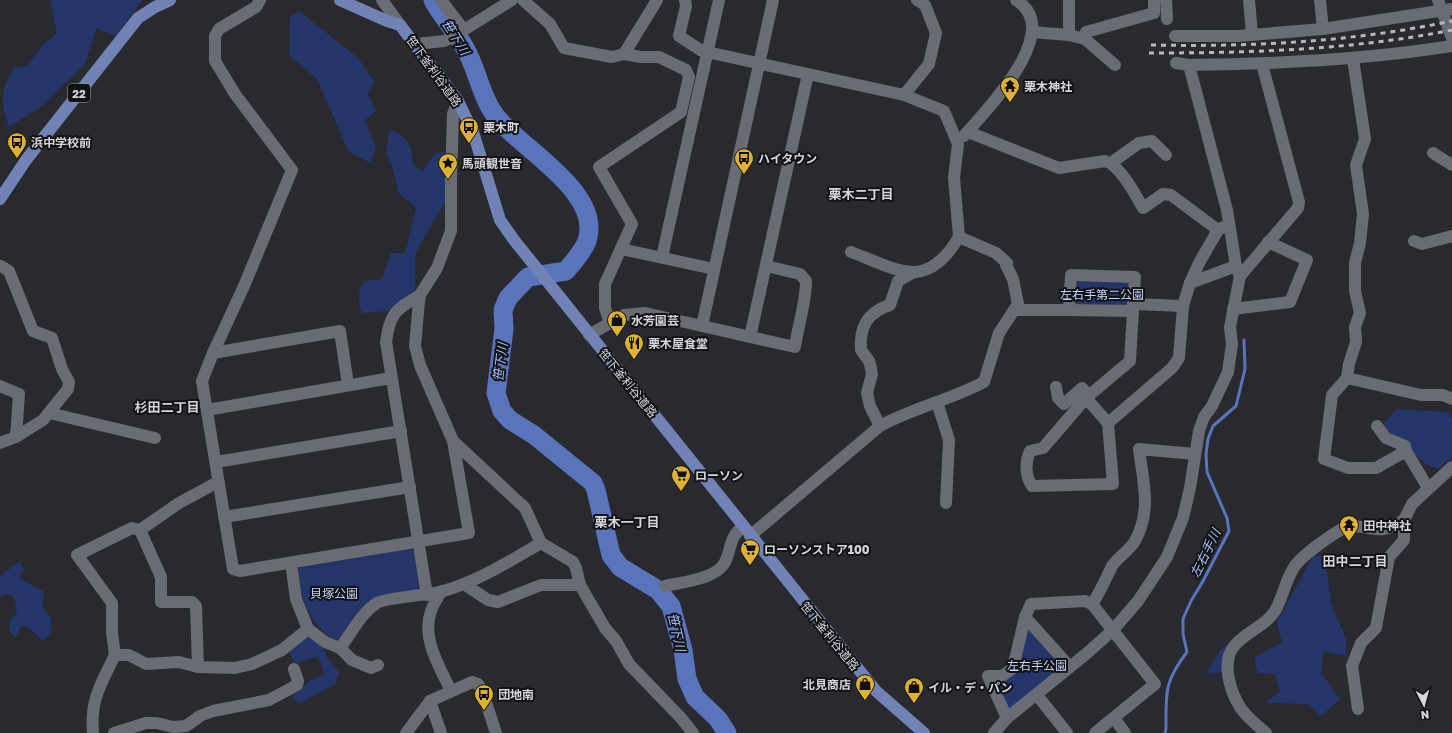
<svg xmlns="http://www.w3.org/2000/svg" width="1452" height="733" viewBox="0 0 1452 733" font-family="'Golos Text','Noto Sans JP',sans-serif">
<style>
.green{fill:#24356a}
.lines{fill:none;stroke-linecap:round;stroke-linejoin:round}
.stream{stroke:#5a74bc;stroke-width:3}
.river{stroke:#5a74bc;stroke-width:19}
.street{stroke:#696c72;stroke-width:12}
.secondary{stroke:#696c72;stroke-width:12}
.primary{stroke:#7183b5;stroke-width:12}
.rail{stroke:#b8b9be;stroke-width:3;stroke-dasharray:5 5;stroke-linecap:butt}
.labels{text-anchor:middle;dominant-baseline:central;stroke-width:4;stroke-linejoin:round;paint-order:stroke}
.shield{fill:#121315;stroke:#9a9c9f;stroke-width:1}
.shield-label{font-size:11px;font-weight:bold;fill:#d5d6da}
.street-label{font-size:12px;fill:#d5d6da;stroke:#121315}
.poi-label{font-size:12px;font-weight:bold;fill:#d5d6da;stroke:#121315;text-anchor:start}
.park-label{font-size:12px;fill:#c5d5fd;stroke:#121315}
.water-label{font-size:13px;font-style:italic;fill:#a8bff9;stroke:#121315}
.neighbourhood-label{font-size:13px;font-weight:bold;fill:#d5d6da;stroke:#121315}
</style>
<rect width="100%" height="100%" fill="#282a2f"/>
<g class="green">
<path d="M50,0H142L116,36L96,28L85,64L42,106L9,127C0,101 0,91 14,68L27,66L42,46L57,33Z"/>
<polygon points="299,11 358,58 374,81 368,94 376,110 365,120 376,148 370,163 349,152 317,79 289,55 290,17"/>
<path d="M389,131H395C413,144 410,146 414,166L423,171L435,153L447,152L449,195L418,248L415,258V294L388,311L362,313C358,301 357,292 364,281L382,279L391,253H405L416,207L399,194L393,169L386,152Z"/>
<polygon points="1125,281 1130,284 1129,302 1125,306 1077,306 1074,301 1075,284 1079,282"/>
<polygon points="1396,409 1448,412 1452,420 1452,457 1438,469 1427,465 1382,426"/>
<path d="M411,549L415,553L421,587L416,591L374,598L354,616L339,639H332C305,616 303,603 298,569L301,567Z"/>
<polygon points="1325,555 1331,603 1346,639 1346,656 1323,651 1321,673 1340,699 1321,716 1308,704 1265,703 1280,692 1275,674 1258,673 1254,658 1282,642 1277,622 1313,556"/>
<path d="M20,561L24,569L19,578L44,592L42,606L51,619V634L43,640C35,635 30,627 21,625L16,637L10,633L9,622L17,613L14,596L5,594L0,597V576Z"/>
<polygon points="1026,626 1061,664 1061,670 1010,708 1006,707 995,684 997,680 1003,680"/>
<polygon points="309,637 323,646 327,658 339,672 335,684 301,703 294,700 293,696 311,680 324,674 322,666 317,657 295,663 289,652 296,644"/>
<polygon points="1225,645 1231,648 1224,672 1206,674 1220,651"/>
</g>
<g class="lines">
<path class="stream" d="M1165,733L1166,729C1166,692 1164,682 1187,652L1183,634V619L1191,601L1203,581L1229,531L1227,518L1207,472L1206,454L1208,439L1213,426L1236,406L1245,369L1244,340"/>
<path class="river" d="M433,0C442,17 456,31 465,48C478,70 481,99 498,119C523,150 603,193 587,241C583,252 573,262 566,271L528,277L508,298L503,310L504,329L496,393L502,411L510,420L534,435L593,483L596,490L611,555L620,567L658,590L671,606L683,650L687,679L695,697L718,719L727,733"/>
<g class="street">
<polyline points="260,0 256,7 219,29 215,36 215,61 235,94 292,170 244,286 213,353 202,381 233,569 240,571 469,533 453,441"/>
<polyline points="441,0 463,29"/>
<polyline points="523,0 550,24 564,48 612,57 624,54 641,57 659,57 686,70 689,77 681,112 599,167 632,224 605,284 605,308 610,323"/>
<polyline points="685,0 686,6 679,36 702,51 808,74"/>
<polyline points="1166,0 1167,19"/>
<polyline points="1249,0 1252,34"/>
<polyline points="1320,0 1323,29"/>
<polyline points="1032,32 1069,35 1085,39 1086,32 1154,13 1154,0"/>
<polyline points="1069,35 1069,0"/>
<polyline points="1175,36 1238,36 1323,29 1452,9"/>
<polyline points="1085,39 1115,65"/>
<polyline points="416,44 444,41 451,38 512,0"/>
<polyline points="624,54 657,0"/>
<polyline points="1176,63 1189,65"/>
<polyline points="904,95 929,64 936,33 925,5 917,0"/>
<polyline points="458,101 453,114 451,178 451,231 437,268 420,295 419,301 415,346 420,365 453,441 525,508 541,543 573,562 576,568 580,585 605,628 616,641 629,664 681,718 693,733"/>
<path d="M968,132L1059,168L1105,161C1120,165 1135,194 1143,208L1163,194L1171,195L1218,230"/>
<path d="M964,136C986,110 1066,30 1016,0"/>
<polyline points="1433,153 1452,165"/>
<polyline points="1111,163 1139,143 1152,141 1166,155"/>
<polyline points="1414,241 1422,244 1452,236"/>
<polyline points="621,249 714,269"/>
<path d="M851,252C899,270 926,292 959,237"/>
<polyline points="662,257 719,0"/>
<path d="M1240,276L1236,266L1227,210L1189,65C1277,64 1365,60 1452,46"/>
<polyline points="1190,283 1236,266"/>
<path d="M420,295C396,310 390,312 386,342L427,595"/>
<polyline points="1133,304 1183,306"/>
<polyline points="1233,309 1290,302 1307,260 1268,242"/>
<path d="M1015,310H1069L1071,275L1135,277L1130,361L1086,398L1043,448L1030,451C1025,462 1025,476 1032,486L1113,484L1108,423L1172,368L1179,358L1183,306L1190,283L1199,263L1218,230L1229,224"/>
<polyline points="1069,310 1132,311"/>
<path d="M702,326L795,347C798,325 806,303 806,281L800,274L766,266"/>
<path d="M750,337L808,74L904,95L944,111L958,144L954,178L959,237L996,253L1007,263L1006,265L1013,279L1018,304L999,333L984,382C950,400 913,408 880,426L750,536"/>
<polyline points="213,353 340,331 348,385"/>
<polyline points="1347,378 1349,364 1356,342 1355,327 1360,313 1355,291 1355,263 1360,243 1363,214 1356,165 1365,139 1353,59"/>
<polyline points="0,386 19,394 16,437"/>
<polyline points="1056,387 1058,398 1064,404 1082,388 1089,396"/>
<polyline points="1086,398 1108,423"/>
<polyline points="937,402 949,440 946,503"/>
<polyline points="207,410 391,378"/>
<polyline points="49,413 155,438"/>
<path d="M880,426L870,406L867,393L872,374L871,368L869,361L861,350C859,326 868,312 890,305L898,281L912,273"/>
<polyline points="1377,426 1386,438 1405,446 1406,451 1428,488"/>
<polyline points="0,443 16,437 43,420 68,389 69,382 62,369 52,338 33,331 9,271 1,266"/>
<polyline points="1406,451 1376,468 1348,468 1324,459 1332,395 1347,378 1421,395 1443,395 1452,399"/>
<polyline points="216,462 401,431"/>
<polyline points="218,482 179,503 140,530 132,528 77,555 112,603 112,633 115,655 129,655 146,664 179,662 198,667 235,668 252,664 282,650 308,629"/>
<polyline points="224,517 410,487"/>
<polyline points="140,530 161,577 161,602 192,602 196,606 198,667"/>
<polyline points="291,563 296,599 308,629 325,642 340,648 352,660 371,668 378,665"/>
<polyline points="464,584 488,600 498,602 541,585 580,585"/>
<path d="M665,586C682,582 717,579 725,562C732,548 729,536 743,527"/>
<path d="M441,591C438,598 433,604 431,611C421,639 440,667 451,691"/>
<path d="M1092,604C1101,591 1105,580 1112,566C1118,557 1129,551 1135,541C1152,510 1143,482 1139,449L1195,454"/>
<polyline points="1025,617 1070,667"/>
<path d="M340,648C351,634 361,613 377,603C385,598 427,595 440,592C477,582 508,562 541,543"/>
<polyline points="1037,695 1067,733"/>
<polyline points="430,701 441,733"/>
<polyline points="1358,709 1352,666 1361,643 1376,628 1389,557 1404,540 1404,520 1412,504 1452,467"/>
<polyline points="1007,718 988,676 1002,676 1013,668 1025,617 1031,604 1085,601 1092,604 1155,684 1095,733"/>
<polyline points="1114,718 1125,733"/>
<path d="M93,733C90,700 101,684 115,655"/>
<polyline points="114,733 146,723 157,723 173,727 186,726 200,716 213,711 269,700 297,685 298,681 294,669"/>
<polyline points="406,733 430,701 472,682 478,684 482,690 496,733"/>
<polyline points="994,733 1007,718 1086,654 1113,630 1138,601 1167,557 1183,518 1190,488 1199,431 1204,417 1212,406 1228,372 1232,344 1230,327 1240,276 1298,208 1299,202 1262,64"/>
<path d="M1266,733C1257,725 1246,717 1240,707C1230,691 1220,660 1236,644C1248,631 1265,626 1275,611C1283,597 1285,582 1293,569C1299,557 1330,536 1342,529C1355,522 1371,531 1384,529C1392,528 1397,524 1404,520"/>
</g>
<g class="secondary">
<polyline points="382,0 400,25"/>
<polyline points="1438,0 1452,38"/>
<polyline points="589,335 624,315 645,313 702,326 773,0"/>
</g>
<g class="primary">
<polyline points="340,0 387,21 400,25 458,101 473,132 500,220 514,240 876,691 924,733"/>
<polyline points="0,199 26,160 138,18 155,7 170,0"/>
</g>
<g class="rail">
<path d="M1151,45C1253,47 1351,42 1452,21"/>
<path d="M1149,53C1251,53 1352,50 1452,30"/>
</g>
</g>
<defs>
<g id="temple-pin" transform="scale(1)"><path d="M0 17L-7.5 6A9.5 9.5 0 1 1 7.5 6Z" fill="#deb133" stroke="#121315"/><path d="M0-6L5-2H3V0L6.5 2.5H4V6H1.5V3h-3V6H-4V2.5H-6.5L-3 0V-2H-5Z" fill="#111"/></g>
<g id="bus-pin" transform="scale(1)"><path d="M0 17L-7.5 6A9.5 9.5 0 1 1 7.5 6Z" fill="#deb133" stroke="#121315"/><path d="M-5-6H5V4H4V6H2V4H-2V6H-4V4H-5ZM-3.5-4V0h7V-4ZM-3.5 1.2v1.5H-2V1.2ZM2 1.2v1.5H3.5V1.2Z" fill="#111"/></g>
<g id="sight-pin" transform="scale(1)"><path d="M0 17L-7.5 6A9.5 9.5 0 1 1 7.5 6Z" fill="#deb133" stroke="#121315"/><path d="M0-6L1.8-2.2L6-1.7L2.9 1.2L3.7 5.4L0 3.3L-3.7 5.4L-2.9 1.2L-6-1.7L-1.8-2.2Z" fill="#111"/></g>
<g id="shop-pin" transform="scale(1)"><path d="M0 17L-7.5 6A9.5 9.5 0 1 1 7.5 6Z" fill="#deb133" stroke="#121315"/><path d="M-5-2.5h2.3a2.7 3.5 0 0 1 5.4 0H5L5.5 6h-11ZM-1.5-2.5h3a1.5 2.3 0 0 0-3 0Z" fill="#111"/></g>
<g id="restaurant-pin" transform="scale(1)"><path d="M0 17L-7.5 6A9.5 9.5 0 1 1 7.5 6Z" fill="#deb133" stroke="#121315"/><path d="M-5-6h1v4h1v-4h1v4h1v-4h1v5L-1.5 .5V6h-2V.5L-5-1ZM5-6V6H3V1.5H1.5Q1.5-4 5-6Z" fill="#111"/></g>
<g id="supermarket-pin" transform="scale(1)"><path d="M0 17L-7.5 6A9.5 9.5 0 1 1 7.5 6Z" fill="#deb133" stroke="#121315"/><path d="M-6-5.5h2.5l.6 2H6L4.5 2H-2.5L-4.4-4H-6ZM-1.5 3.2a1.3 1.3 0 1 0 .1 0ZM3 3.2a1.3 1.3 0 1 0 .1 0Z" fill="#111"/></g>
</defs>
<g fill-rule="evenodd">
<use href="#temple-pin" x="1010" y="86"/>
<use href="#bus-pin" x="469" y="127"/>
<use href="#bus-pin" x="17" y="142"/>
<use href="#bus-pin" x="744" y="158"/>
<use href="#sight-pin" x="448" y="163"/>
<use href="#shop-pin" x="617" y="320"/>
<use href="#restaurant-pin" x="634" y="343"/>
<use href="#supermarket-pin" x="681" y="475"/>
<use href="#temple-pin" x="1349" y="525"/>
<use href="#supermarket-pin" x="750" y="549"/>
<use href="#shop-pin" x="865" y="684"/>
<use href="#shop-pin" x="914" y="687"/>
<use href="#bus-pin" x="484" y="694"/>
</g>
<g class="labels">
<rect class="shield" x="68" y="84" width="22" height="18" rx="3"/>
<g class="shield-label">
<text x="79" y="93">22</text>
</g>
<g class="street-label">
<text transform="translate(434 71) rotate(54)">笹下釜利谷道路</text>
<text transform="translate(628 383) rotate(51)">笹下釜利谷道路</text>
<text transform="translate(830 636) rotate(51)">笹下釜利谷道路</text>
</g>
<g class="poi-label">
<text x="1024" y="86">栗木神社</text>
<text x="483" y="127">栗木町</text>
<text x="31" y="142">浜中学校前</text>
<text x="758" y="158">ハイタウン</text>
<text x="462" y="163">馬頭観世音</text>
<text x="631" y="320">水芳園芸</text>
<text x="648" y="343">栗木屋食堂</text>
<text x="695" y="475">ローソン</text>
<text x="1363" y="525">田中神社</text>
<text x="764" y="549">ローソンストア100</text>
<text x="851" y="684" text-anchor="end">北見商店</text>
<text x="928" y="687">イル・デ・パン</text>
<text x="498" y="694">団地南</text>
</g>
<g class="park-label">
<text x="1102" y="294">左右手第二公園</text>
<text x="334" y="593">貝塚公園</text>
<text x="1037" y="665">左右手公園</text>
</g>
<g class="water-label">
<text transform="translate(456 37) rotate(58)">笹下川</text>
<text transform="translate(500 362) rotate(-83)">笹下川</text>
<text transform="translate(1205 553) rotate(-64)">左右手川</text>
<text transform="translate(677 632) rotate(77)">笹下川</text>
</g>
<g class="neighbourhood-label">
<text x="861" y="194">栗木二丁目</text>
<text x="167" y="407">杉田二丁目</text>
<text x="627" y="522">栗木一丁目</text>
<text x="1355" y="561">田中二丁目</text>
</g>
</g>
<g transform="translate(1424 705) rotate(174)" stroke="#121315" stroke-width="3" paint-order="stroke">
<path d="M0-3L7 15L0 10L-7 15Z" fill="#d5d6da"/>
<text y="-6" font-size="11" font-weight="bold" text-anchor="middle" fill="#d5d6da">N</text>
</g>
</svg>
